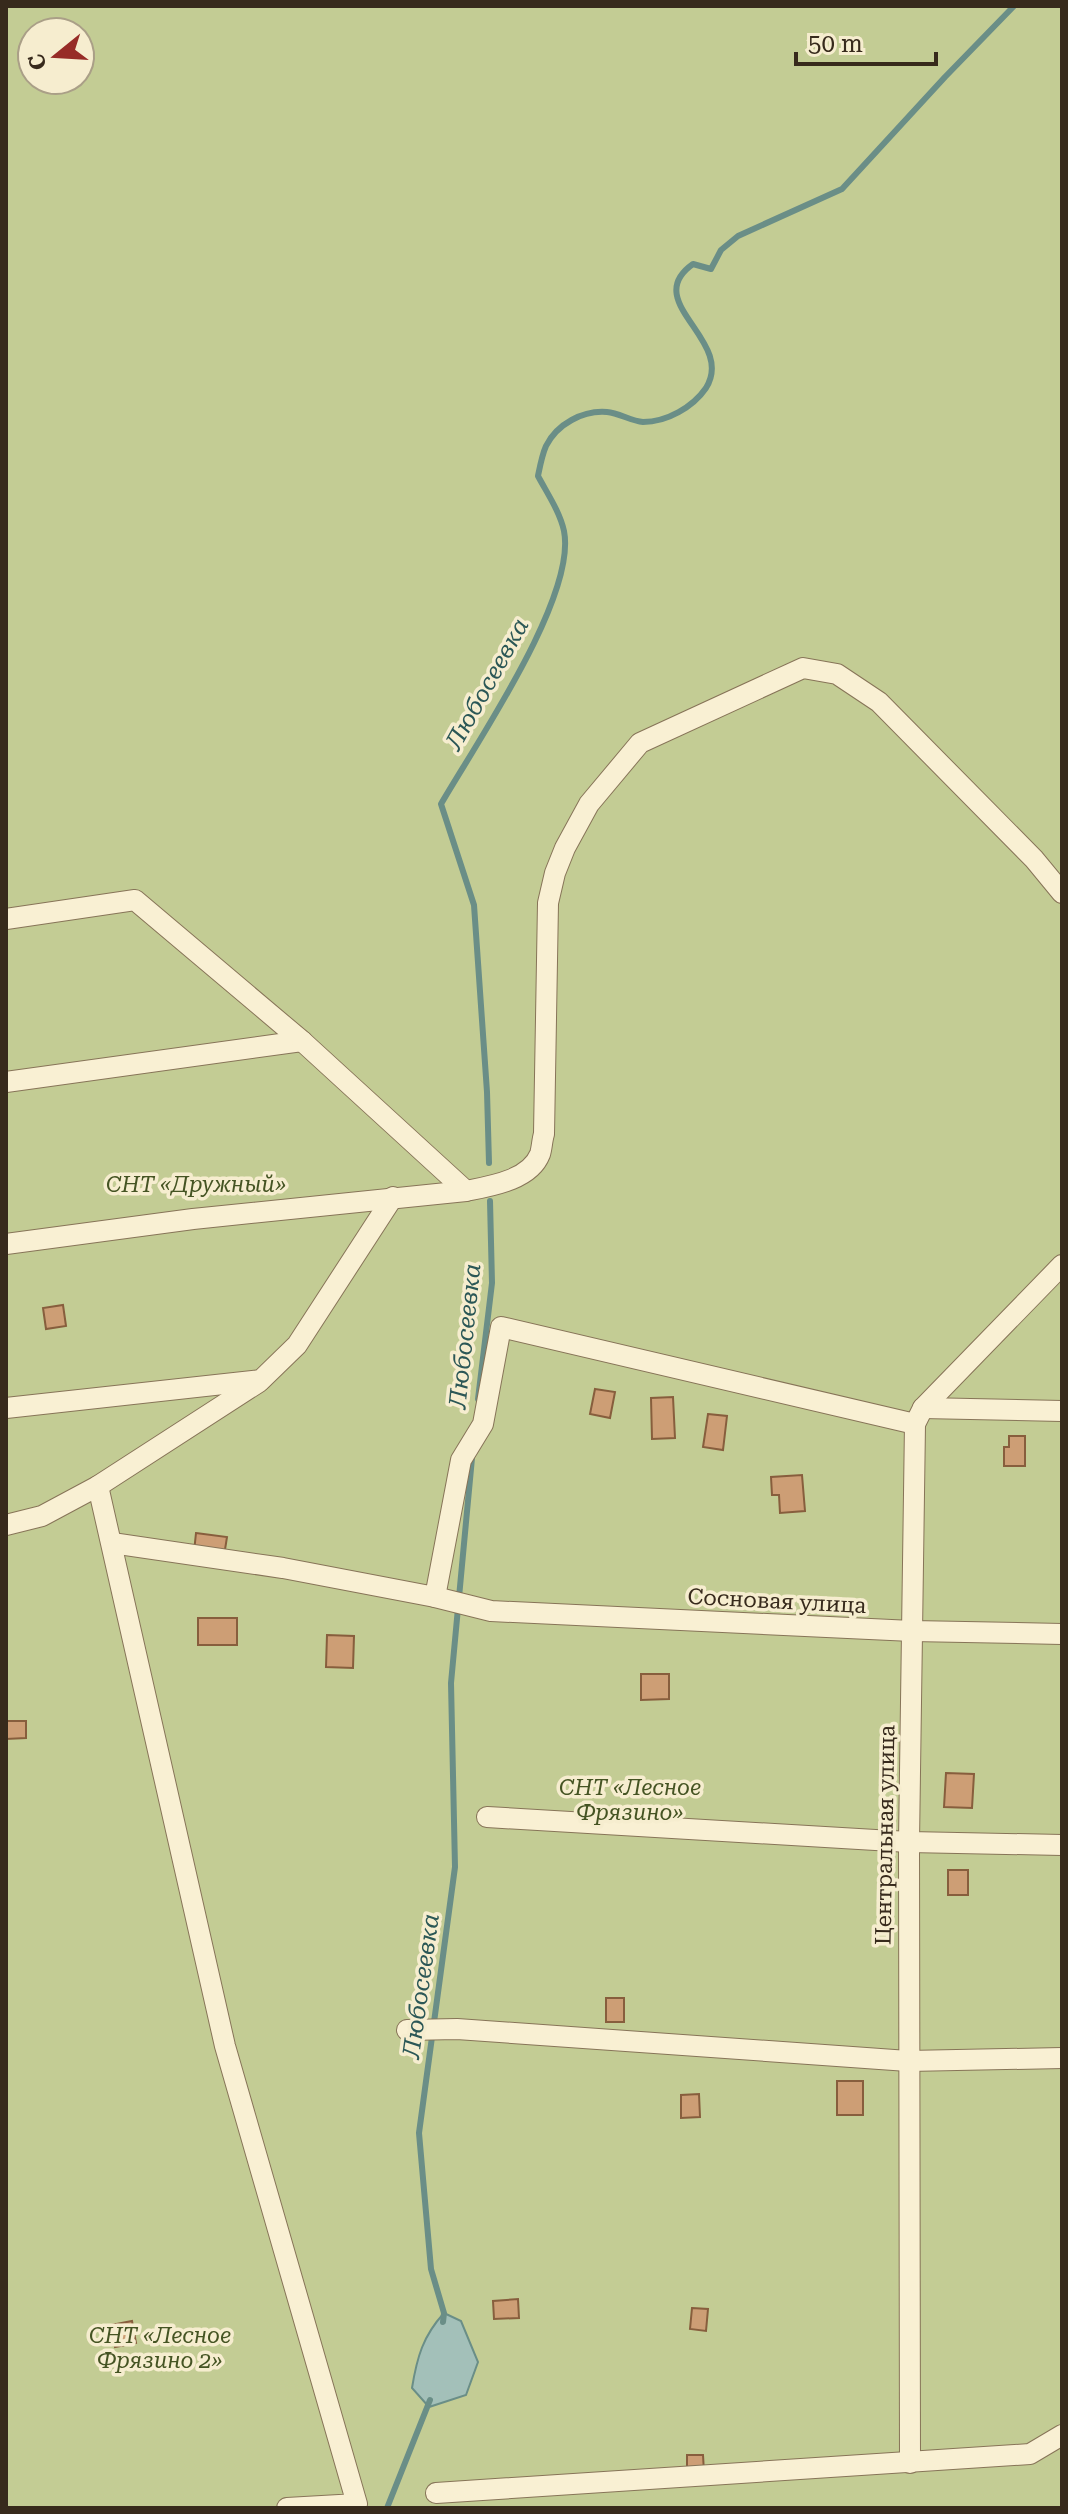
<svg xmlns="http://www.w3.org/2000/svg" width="1068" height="2514" viewBox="0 0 1068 2514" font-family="'Roboto Serif',serif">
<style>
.green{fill:#c3cc94;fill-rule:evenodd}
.water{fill:#a3c0b9;stroke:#6a8e87;stroke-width:2}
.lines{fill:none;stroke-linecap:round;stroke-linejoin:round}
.stream{stroke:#6a8e87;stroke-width:6}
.building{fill:#cd9e75;stroke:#875e3d;stroke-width:2}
.minor-casing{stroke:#877458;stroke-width:22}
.minor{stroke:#f9f0d3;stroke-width:20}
.labels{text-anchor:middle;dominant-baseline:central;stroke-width:7;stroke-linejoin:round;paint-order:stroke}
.park-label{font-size:22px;font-style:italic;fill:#455423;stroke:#f6edcf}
.street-label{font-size:22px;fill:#372a1c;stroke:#f6edcf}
.water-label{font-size:24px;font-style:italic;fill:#2b5756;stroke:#f6edcf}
</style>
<rect width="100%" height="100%" fill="#eee3c0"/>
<path class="green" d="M6,6H1062V2508H6ZM32,32H80V80H32Z"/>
<path class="water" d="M444,2313L461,2321L478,2362L466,2395L429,2407L412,2388C417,2357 423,2336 444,2313Z"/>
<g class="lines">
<g class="stream">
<path d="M489,1163L487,1092L474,905L441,804C475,745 577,597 564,531C560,512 547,493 538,476C540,466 542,455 546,446C557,424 583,410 607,412C619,413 631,421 643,422C667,422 693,407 706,388C736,340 639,302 693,264L711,269L721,250L738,236L842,189L945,77L1014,6"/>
<polyline points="478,1399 492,1283 490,1201"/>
<polyline points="443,2322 444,2313 431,2269 419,2133 455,1867 451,1683 472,1458"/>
<polyline points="387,2508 430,2400"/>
</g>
</g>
<g class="building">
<polygon points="63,1305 66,1326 46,1329 43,1308"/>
<polygon points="595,1389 615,1392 610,1418 590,1414"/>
<polygon points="673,1397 675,1438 652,1439 651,1398"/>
<polygon points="708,1414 727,1416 723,1450 703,1447"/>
<polygon points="1009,1436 1025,1436 1025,1466 1004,1466 1004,1447 1009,1447"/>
<polygon points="802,1475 805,1511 780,1513 779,1495 772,1495 771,1477"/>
<polygon points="196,1533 227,1537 224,1556 194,1552"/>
<rect x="198" y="1618" width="39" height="27"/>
<polygon points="327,1635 354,1636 353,1668 326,1667"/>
<polygon points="641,1674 669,1674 669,1699 641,1700"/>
<polygon points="6,1721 26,1721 26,1738 6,1739"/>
<polygon points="946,1773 974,1774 972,1808 944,1807"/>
<rect x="948" y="1870" width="20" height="25"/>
<rect x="606" y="1998" width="18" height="24"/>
<rect x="837" y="2081" width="26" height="34"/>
<polygon points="699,2094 700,2117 681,2118 681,2095"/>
<polygon points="518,2299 519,2318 494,2319 493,2301"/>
<polygon points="692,2308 708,2309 706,2331 690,2329"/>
<polygon points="132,2321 136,2343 115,2347 111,2325"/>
<polygon points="687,2455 703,2455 704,2472 687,2472"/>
</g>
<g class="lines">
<g class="minor-casing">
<g id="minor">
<polyline points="6,919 135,900 302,1041 6,1082"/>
<polyline points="302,1041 466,1191"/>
<path d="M6,1244L193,1219L466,1191C491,1186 530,1180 540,1154C542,1148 542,1140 544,1134L548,903L555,873L565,848L589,804L640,743L803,668L837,674L879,702L1034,859L1062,893"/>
<polyline points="6,1408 261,1380 297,1345 393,1197"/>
<polyline points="923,1408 1062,1411"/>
<polyline points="98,1486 225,2046 357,2504 287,2508"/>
<polyline points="6,1525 42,1516 98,1486 259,1382"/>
<polyline points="112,1543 283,1568 435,1597 461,1460 483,1424 501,1327 915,1424"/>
<polyline points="435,1597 491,1611 912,1631 1062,1634"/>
<polyline points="487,1817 909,1842 1062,1845"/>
<polyline points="407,2030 457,2029 908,2061 1062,2058"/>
<polyline points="910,2463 909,1842 915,1424 923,1408 1062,1265"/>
<polyline points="436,2493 1030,2454 1062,2435"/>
</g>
</g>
<use href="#minor" class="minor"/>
</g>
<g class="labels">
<g class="park-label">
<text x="196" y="1184">СНТ «Дружный»</text>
<text x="630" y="1787">СНТ «Лесное<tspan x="630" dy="25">Фрязино»</tspan></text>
<text x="160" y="2335">СНТ «Лесное<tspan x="160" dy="25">Фрязино 2»</tspan></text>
</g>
<g class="street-label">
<text transform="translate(777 1601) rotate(3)">Сосновая улица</text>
<text transform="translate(885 1835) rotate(-89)">Центральная улица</text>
</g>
<g class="water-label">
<text transform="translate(487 684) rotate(-61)">Любосеевка</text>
<text transform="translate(465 1336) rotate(-84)">Любосеевка</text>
<text transform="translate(421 1986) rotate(-82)">Любосеевка</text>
</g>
</g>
<rect width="1068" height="2514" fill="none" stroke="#372a1c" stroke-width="16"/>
<g transform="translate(56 56) rotate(252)"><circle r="38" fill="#f6edcf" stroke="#aa9f87" stroke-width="2"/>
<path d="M0-6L14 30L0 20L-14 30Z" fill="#972c27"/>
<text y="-12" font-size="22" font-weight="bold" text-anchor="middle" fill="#372a1c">С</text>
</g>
<path d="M796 52v12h140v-12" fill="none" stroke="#372a1c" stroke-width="4"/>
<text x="808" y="52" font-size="24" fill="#372a1c" stroke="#f6edcf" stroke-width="6" paint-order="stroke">50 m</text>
</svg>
